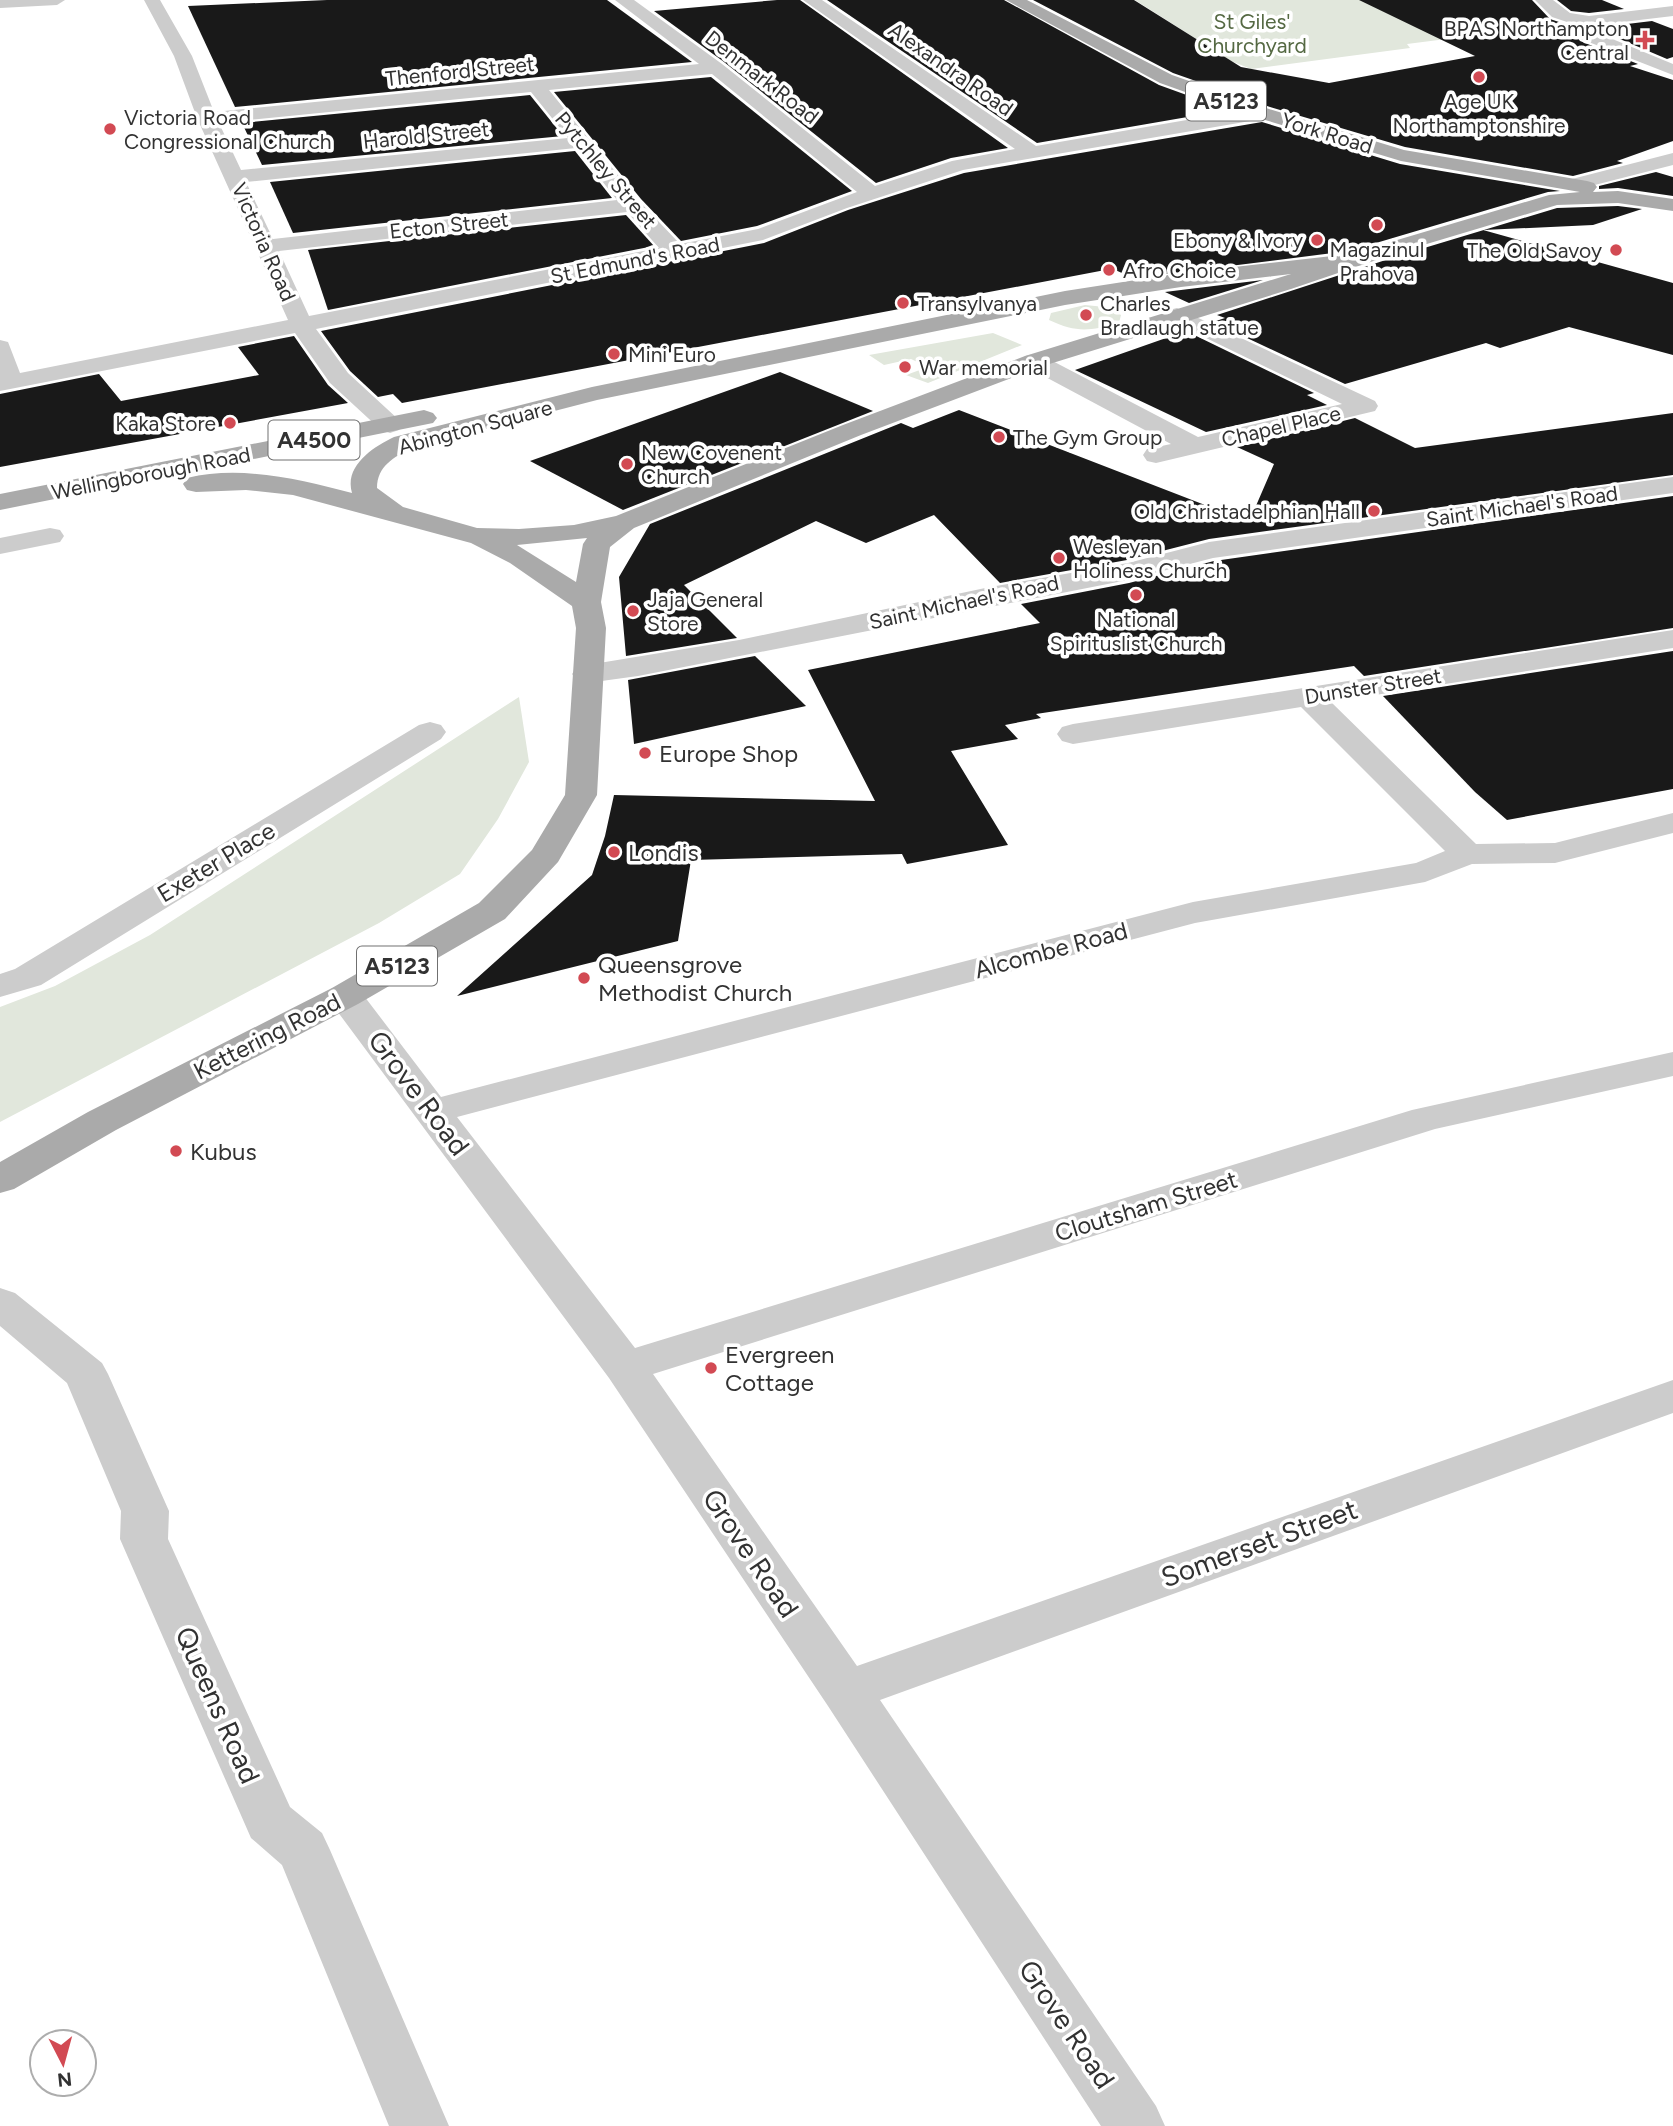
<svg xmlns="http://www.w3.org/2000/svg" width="1673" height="2126" viewBox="0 0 1673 2126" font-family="Figtree,sans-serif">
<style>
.green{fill:#e1e7dc}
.building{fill:#191919}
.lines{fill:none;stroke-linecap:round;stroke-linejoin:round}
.pedestrian{fill:#ccc;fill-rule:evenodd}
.minor{fill:#ccc;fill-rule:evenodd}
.tertiary{fill:#ccc;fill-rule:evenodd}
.primary{fill:#aaa;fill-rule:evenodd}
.poi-dot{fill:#d24a53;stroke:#fff;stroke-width:2.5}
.labels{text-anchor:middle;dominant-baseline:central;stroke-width:7;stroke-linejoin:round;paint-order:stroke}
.far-park-label{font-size:21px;fill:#556943;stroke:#fff}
.far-poi-label{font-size:21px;fill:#323232;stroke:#fff;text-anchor:start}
.far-street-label{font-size:21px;fill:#323232;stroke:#fff}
.shield{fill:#fff;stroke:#707070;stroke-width:2}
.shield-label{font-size:23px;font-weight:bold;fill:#323232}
.poi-label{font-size:24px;fill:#323232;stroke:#fff;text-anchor:start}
.street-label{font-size:24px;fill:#323232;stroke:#fff}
.near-street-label{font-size:28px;fill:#323232;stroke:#fff}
</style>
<rect width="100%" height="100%" fill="#fff"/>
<g class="green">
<polygon points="1135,0 1526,0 1462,37 1407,44 1410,48 1251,69 1231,61"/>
<path d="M1085,305L1105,307L1121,315L1119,323C1089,331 1077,333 1049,320L1051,313Z"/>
<polygon points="993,333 1022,345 928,383 906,375 928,367 911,359 884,365 869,355"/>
<polygon points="519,697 529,762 498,819 460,874 379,923 0,1122 0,1007 55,986 150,935"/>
</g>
<g class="building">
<polygon points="327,0 607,0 692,62 235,107 188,6"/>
<polygon points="777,0 800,0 1008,148 951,158 876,183 724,62 654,11"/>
<polygon points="827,0 1004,0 1159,85 1228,110 1037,143"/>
<polygon points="1033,0 1134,0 1241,67 1329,83 1475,56 1359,0 1532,0 1550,19 1568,25 1580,41 1638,64 1630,66 1673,80 1673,141 1617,161 1623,163 1573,176 1405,147 1270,107 1173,73"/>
<polygon points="1557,0 1602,0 1624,9 1589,13 1571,11"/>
<polygon points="1652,21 1673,29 1673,57 1667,59 1594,28"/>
<polygon points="711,77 852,191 757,226 681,241 641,199 554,92"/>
<polygon points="530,95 563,136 262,165 242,123"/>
<polygon points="1262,122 1400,164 1560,191 1548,192 1349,251 1133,278 1113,269 1100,271 402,403 393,394 378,397 350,371 321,331 764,243 848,210 964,173"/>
<polygon points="575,151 612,198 293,233 270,182"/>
<polygon points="1656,172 1673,177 1673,196 1618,188 1599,189 1599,186"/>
<polygon points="1618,206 1642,209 1593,225 1483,230 1673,283 1673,355 1569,327 1500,348 1486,343 1345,384 1213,322 1225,318 1217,315 1401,255 1557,208"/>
<polygon points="626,215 654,246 328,310 308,250"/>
<polygon points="1263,280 1189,303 1165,292 1181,290"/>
<polygon points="1186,331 1314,393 1307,395 1327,405 1206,432 1075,370"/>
<polygon points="294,336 328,385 348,403 0,467 0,394 99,374 121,401 259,375 238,347"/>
<polygon points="780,372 873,411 623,510 530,461"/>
<polygon points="959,410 1249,522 1274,464 1237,447 1355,418 1415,448 1673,413 1673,475 1209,539 1127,560 1000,583 934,515 866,543 816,521 684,585 737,638 626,656 619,577 650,524 901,423 913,428"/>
<polygon points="1673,496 1673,628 1364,676 1354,666 1036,714 1041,718 1005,725 1018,739 951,751 1008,845 907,864 902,854 691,860 678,941 457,996 592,875 605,836 614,795 875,801 808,670 1040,623 1021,604 1129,583 1214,561"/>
<polygon points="1673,651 1673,789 1507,820 1475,792 1383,696"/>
<polygon points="755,656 806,706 634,744 628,680"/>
</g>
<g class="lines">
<polygon class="pedestrian" points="1673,153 1673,165 1579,189 1572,187 1569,183 1572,179"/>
<g class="minor">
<path d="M144,0H160L192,56L214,112L699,64L615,0H634L722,64L875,186L952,161L1015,149L803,0H822L1036,146L1262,107L1271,113L1262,119L963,170L847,208L763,240L316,329L348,373L399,420L403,425L399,430L390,433L381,430L330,383L295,333L0,391V340L8,342L20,373L288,320L197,118L174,56ZM712,74L857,192L758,229L680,244L639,201L549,90ZM531,92L568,138L241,170L219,123ZM576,148L617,200L273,239L246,182ZM627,212L659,248L309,316L279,251Z"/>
<polygon points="1535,0 1553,0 1570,13 1589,16 1673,6 1673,16 1589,26 1593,31 1673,64 1673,75 1581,39 1570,23 1552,17"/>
<polygon points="1177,308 1375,401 1378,406 1375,411 1156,463 1147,461 1143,455 1147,449 1171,444 1025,366 1022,361 1025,356 1034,354 1043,356 1198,437 1342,404 1169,320 1165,315 1169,310"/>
<polygon points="50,528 60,530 64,536 60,542 0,554 0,538"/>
<polygon points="1673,630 1673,648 1331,702 1476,844 1555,843 1673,813 1673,833 1555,863 1472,864 1425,882 1195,923 457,1117 635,1348 1412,1110 1673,1052 1673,1076 1435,1129 653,1374 857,1666 1673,1380 1673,1413 880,1700 1156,2106 1165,2126 1101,2126 828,1706 609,1378 326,996 332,988 345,985 358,988 441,1097 1193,902 1416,863 1445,851 1301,707 1073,744 1062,741 1057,734 1062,727 1073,724"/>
<polygon points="430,722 441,725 446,732 441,739 41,985 0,997 0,974 15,969 419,725"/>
<polygon points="0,1288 15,1293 102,1363 108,1374 169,1511 168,1539 290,1807 322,1833 330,1850 449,2126 389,2126 282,1865 251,1838 120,1539 121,1511 67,1383 0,1326"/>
</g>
<g class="tertiary">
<polygon points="0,0 65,0 57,5 0,8"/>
<polygon points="1673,477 1673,493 1213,558 1128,580 638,676 587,683 576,680 572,674 576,668 587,665 739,640 990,587 1128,563 1209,542"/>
</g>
<g class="primary">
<path d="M1006,0H1027L1172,75L1269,109L1404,150L1587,181L1594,183L1597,187L1593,192L1618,191L1673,199V211L1618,203L1557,205L1400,252L1291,289L1043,366L861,435L634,528L610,547L601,602L606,628L597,795L558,862L505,919L358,1004L116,1130L14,1189L0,1193V1162L88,1112L332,988L479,903L532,850L565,795L576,628L572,606L510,563L471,543L293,495L246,490L196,492L187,490L183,484L187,478C240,465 300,479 352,493C344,466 373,447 394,437L592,387L1065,291L1181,273L1350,254L1549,195L1580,192L1401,161L1255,117L1160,83ZM1291,274L1025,356L843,425L616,516L574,525L519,529L477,528L403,507L377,488C377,466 394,457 412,448L597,400L1065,305L1181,287ZM587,538L583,544L576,582L517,545Z"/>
<polygon points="424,410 433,413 437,418 433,423 0,510 0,494"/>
</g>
</g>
<g class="poi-dot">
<path d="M1641.5 29.5h7v7h7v7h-7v7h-7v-7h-7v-7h7z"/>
<circle cx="1479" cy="77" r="7"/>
<circle cx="110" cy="129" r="7"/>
<circle cx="1377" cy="225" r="7"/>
<circle cx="1317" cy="240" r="7"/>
<circle cx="1616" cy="250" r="7"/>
<circle cx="1109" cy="270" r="7"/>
<circle cx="903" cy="303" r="7"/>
<circle cx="1086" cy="315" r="7"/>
<circle cx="614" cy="354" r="7"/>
<circle cx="905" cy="367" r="7"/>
<circle cx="230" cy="423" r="7"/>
<circle cx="999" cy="437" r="7"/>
<circle cx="627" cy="464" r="7"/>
<circle cx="1374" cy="511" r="7"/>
<circle cx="1059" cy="558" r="7"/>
<circle cx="1136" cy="595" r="7"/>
<circle cx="633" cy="611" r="7"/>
<circle cx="645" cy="753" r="7"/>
<circle cx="614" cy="852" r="7"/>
<circle cx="584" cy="978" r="7"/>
<circle cx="176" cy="1151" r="7"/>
<circle cx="711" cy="1368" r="7"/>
</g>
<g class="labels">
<g class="far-park-label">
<text x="1252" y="21">St Giles'<tspan x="1252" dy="24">Churchyard</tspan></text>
</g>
<g class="far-poi-label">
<text x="1629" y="28" text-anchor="end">BPAS Northampton<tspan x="1629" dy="24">Central</tspan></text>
<text x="1479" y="101" text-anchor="middle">Age UK<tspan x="1479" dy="24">Northamptonshire</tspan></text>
<text x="124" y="117">Victoria Road<tspan x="124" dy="24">Congressional Church</tspan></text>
<text x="1303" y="240" text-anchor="end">Ebony &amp; Ivory</text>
<text x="1377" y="249" text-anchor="middle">Magazinul<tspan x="1377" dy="24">Prahova</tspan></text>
<text x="1602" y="250" text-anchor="end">The Old Savoy</text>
<text x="1123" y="270">Afro Choice</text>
<text x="917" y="303">Transylvanya</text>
<text x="1100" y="303">Charles<tspan x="1100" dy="24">Bradlaugh statue</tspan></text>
<text x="628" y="354">Mini Euro</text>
<text x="919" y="367">War memorial</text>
<text x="216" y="423" text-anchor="end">Kaka Store</text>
<text x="1013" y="437">The Gym Group</text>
<text x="641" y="452">New Covenent<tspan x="641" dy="24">Church</tspan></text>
<text x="1360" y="511" text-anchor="end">Old Christadelphian Hall</text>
<text x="1073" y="546">Wesleyan<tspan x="1073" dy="24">Holiness Church</tspan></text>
<text x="647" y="599">Jaja General<tspan x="647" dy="24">Store</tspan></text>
<text x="1136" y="619" text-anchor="middle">National<tspan x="1136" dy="24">Spirituslist Church</tspan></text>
</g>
<g class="far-street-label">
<text transform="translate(951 69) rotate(35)">Alexandra Road</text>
<text transform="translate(460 71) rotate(-6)">Thenford Street</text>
<text transform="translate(762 77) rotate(38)">Denmark Road</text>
<text transform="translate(1327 133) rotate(17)">York Road</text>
<text transform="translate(426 135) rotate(-6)">Harold Street</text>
<text transform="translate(606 170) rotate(50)">Pytchley Street</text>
<text transform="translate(449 225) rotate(-6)">Ecton Street</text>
<text transform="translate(264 242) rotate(66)">Victoria Road</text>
<text transform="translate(635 260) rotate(-11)">St Edmund's Road</text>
<text transform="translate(1281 426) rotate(-13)">Chapel Place</text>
<text transform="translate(475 427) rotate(-15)">Abington Square</text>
<text transform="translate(151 473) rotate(-11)">Wellingborough Road</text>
<text transform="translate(1522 506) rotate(-8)">Saint Michael's Road</text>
<text transform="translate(964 602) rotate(-12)">Saint Michael's Road</text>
<text transform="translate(1373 686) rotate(-9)">Dunster Street</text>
</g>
<g class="shield">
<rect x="1186" y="81.5" width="80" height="39" rx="5"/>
<rect x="268.5" y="420.5" width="91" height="39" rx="5"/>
<rect x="357" y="946.5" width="80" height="39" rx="5"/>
</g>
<g class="shield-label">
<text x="1226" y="101">A5123</text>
<text x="314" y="440">A4500</text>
<text x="397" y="966">A5123</text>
</g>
<g class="poi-label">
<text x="659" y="753">Europe Shop</text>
<text x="628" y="852">Londis</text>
<text x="598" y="964">Queensgrove<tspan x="598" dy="28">Methodist Church</tspan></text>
<text x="190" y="1151">Kubus</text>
<text x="725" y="1354">Evergreen<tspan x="725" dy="28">Cottage</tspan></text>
</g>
<g class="street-label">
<text transform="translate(216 862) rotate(-31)">Exeter Place</text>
<text transform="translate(1051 950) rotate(-15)">Alcombe Road</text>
<text transform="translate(267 1036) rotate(-27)">Kettering Road</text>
<text transform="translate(1146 1206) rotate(-17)">Cloutsham Street</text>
</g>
<g class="near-street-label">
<text transform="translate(419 1093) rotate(53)">Grove Road</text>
<text transform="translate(1259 1543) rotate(-20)">Somerset Street</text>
<text transform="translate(751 1553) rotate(56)">Grove Road</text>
<text transform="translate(218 1705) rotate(66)">Queens Road</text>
<text transform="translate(1067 2024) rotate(56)">Grove Road</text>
</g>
</g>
<g transform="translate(63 2063) rotate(174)"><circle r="33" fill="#ffffff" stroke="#adadad" stroke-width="2"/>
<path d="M0-5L12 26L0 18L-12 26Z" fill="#d24a53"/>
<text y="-10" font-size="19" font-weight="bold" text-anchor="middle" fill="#323232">N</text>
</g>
</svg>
